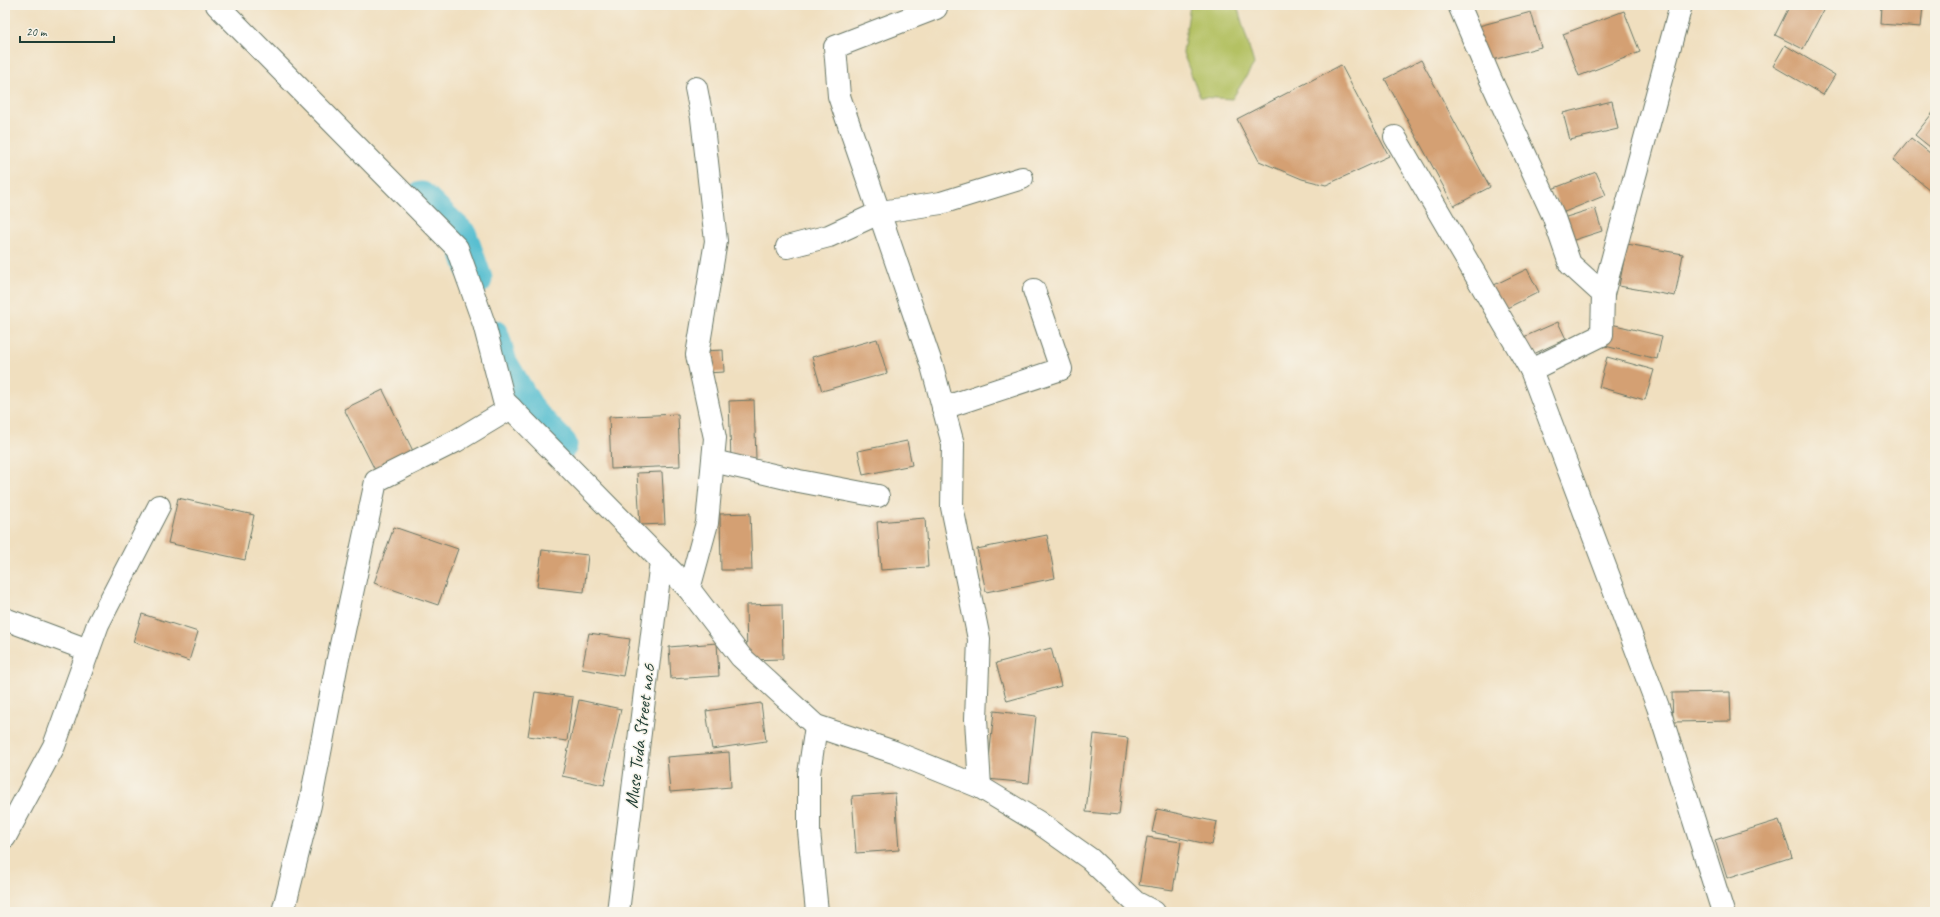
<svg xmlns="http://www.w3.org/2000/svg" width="1940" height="917" viewBox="0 0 1940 917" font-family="Caveat,sans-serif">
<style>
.green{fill:#b4c163;stroke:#6a7f4c}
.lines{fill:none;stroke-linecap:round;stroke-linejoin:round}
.canal{stroke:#54bed0;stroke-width:33}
.building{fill:#d4a073}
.minor-casing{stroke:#687665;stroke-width:24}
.minor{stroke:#fff;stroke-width:22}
.labels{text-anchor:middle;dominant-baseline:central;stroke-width:3;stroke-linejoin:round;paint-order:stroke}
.street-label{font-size:19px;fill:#1f3d34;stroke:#f7f3e8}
</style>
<rect width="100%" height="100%" fill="#f7f3e8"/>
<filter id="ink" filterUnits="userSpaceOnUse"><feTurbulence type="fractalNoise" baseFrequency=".025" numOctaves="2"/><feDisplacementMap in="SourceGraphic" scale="8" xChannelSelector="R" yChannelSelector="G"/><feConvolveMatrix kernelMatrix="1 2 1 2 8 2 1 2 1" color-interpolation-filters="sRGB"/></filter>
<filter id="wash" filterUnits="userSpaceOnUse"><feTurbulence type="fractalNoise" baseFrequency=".012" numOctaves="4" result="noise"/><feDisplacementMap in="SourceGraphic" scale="16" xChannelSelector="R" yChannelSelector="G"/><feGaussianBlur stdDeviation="0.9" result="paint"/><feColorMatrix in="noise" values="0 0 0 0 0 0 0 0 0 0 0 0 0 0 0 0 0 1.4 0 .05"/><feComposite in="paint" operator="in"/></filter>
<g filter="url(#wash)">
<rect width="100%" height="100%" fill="#f0dfbf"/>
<polygon class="green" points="1190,5 1237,5 1254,64 1232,99 1200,97 1183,53"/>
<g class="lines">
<g class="canal">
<polyline points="421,198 461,236 476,279"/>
<polyline points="493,336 501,363 531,414 561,445"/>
</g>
</g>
<g id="blocks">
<g class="building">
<polygon points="1790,5 1826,5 1803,49 1775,35"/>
<polygon points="1881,5 1923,5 1921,27 1880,24"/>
<polygon points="1624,11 1640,52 1579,76 1563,34"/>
<polygon points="1531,12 1541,47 1485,62 1475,27"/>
<polygon points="1785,45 1835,75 1823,95 1773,66"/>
<polygon points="1421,60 1490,187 1454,206 1385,79"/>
<polygon points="1341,65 1389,156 1326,185 1302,179 1259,161 1237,119"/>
<polygon points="1612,101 1618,129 1570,140 1563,113"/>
<polygon points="1935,110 1935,151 1915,135"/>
<polygon points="1911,138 1935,157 1935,194 1893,160"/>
<polygon points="1596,172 1606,195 1562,213 1552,189"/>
<polygon points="1595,208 1602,231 1568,242 1560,219"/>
<polygon points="1627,244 1683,254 1675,296 1619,286"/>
<polygon points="1527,269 1539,292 1503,310 1490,287"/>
<polygon points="1558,322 1566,339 1527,357 1519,339"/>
<polygon points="1611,324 1662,336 1657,359 1605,346"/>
<polygon points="877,339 887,373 822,391 812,357"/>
<polygon points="723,350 724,372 705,373 703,351"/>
<polygon points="1607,357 1654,370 1645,400 1599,387"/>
<polygon points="383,390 413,451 375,470 344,409"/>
<polygon points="754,400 756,459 731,460 729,401"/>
<polygon points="678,414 680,466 611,469 609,417"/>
<polygon points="907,441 912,465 863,475 858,451"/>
<polygon points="662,472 665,524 640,525 637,473"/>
<polygon points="178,498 254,515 245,560 168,543"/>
<polygon points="750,513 752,570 721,570 720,514"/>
<polygon points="925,518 928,567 881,570 877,522"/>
<polygon points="394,527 458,549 438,605 374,583"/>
<polygon points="1047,535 1055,578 986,592 977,549"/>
<polygon points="542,550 588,555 584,592 537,587"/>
<polygon points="782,604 783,659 747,660 746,605"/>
<polygon points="142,614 198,632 189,661 133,642"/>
<polygon points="589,633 630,639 623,676 582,669"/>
<polygon points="717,643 719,676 671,679 669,647"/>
<polygon points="1051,648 1061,686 1007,701 996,663"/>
<polygon points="535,692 573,697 567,741 528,736"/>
<polygon points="1730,692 1731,721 1673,722 1672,693"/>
<polygon points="579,700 621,709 604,785 562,776"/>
<polygon points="761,703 766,741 712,749 706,711"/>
<polygon points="994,711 1036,716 1029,783 987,779"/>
<polygon points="1094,734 1128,738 1119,815 1086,812"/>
<polygon points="729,752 731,787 670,792 667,757"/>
<polygon points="895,793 899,850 856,853 852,796"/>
<polygon points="1157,809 1217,822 1212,845 1152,832"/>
<polygon points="1779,820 1792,857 1727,878 1715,840"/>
<polygon points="1147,837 1181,842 1173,890 1139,885"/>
</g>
</g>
</g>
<g filter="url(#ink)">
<use href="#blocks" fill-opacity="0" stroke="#687665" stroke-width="1"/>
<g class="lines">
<g class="minor-casing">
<g id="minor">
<polyline points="217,5 457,248 484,324 504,401 689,589 741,657 816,726 894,752 980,787 1038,822 1090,859 1135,902 1154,912"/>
<polyline points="1459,5 1490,78 1553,215 1570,264 1603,294 1602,335 1531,370"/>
<polyline points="936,8 835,47 839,96 932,366 953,444 952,507 979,639 976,719 980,787"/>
<polyline points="1395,137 1531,370 1658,707 1723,912"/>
<polyline points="787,247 829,236 881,212 941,203 1022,178"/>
<polyline points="1603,294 1681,5"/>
<polyline points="943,408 1061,369 1034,290"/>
<polyline points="713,461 799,481 878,496"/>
<polyline points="689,589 707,523 715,438 697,355 716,241 702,118 696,88"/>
<polyline points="5,619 88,650"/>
<polyline points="816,726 809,774 809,831 817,912"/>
<polyline points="5,837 54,746 98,624 159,506"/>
<polyline points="283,912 310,805 336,668 376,481 456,441 511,408"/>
<polyline points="618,912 661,561"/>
</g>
</g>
<use href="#minor" class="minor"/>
</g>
</g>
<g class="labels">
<g class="street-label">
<text transform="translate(640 736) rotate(-83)">Muse Tuda Street no.6</text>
</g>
</g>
<rect width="1940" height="917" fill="none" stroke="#f7f3e8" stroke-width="20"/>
<path d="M20 36v6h94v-6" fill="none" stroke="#1f3d34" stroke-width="2"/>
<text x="26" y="36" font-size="12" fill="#1f3d34" stroke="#f7f3e8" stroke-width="3" paint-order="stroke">20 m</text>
</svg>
